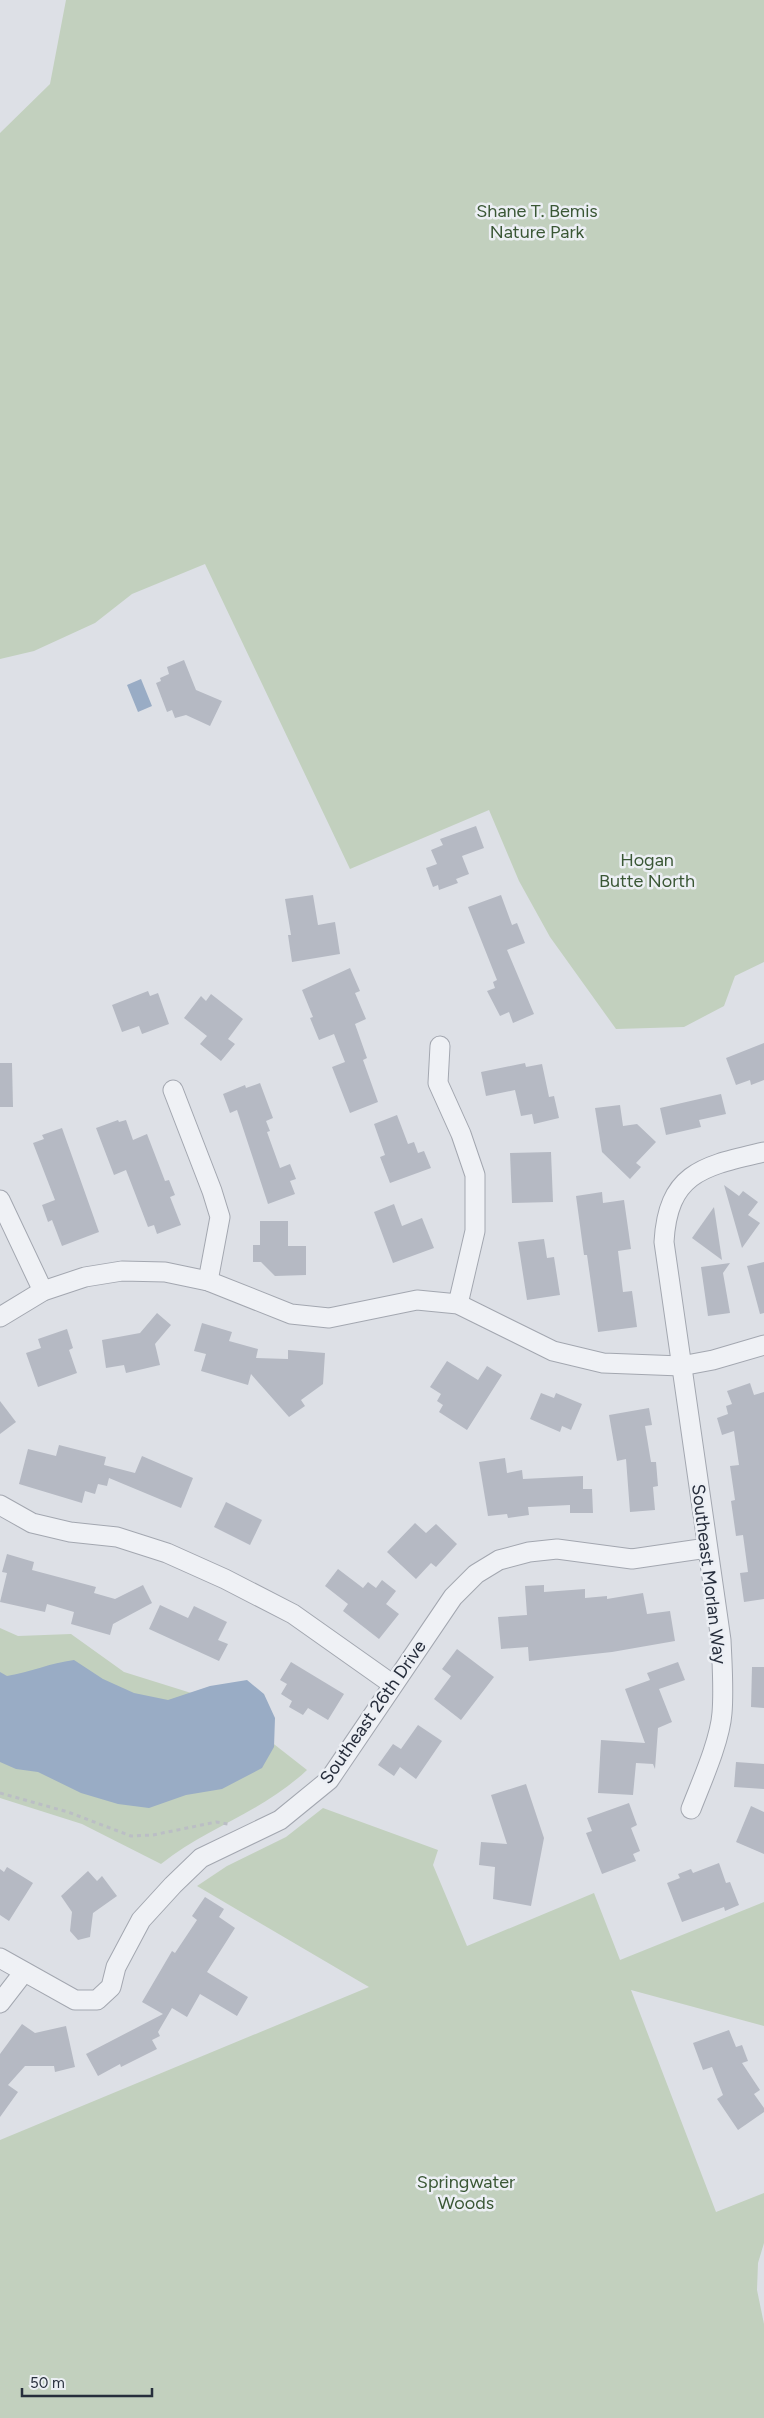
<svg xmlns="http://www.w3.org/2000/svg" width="764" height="2418" viewBox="0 0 764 2418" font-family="Figtree,sans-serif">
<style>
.green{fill:#c2d0be}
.water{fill:#99acc5}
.building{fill:#b5b9c3}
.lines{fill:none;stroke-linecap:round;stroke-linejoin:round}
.minor-casing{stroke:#a3a7b0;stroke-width:21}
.path{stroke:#bbbec5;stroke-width:3;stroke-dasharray:4 4;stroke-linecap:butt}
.minor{stroke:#eff1f5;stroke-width:19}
.labels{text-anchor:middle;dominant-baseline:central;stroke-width:5;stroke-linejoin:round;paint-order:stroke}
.park-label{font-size:18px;fill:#3a5735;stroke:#eceff4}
.street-label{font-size:18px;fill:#272e3c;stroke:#eceff4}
</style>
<rect width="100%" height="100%" fill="#dde0e6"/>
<g class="green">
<polygon points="66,0 764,0 764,962 735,976 724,1006 684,1027 616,1029 550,937 519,881 489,810 350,869 205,564 132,594 95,623 34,651 0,659 0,133 50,84"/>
<path d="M0,1628L18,1636L71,1634L124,1672L220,1702L307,1770C261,1813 209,1826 161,1864L82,1824L0,1798Z"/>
<polygon points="323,1808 438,1850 433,1865 467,1946 594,1893 620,1960 764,1902 764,2026 631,1990 716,2212 764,2193 764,2243 758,2263 757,2290 764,2324 764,2418 0,2418 0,2140 369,1987 197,1886 227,1866 286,1837"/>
</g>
<g class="water">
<polygon points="141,679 152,706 138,712 127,685"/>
<path d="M74,1660L103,1679L134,1693L168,1700L210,1686L247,1680L264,1694L275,1718L274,1747L262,1768L222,1789L186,1795L149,1808L118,1804L81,1793L38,1772L16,1769L0,1762V1672L7,1676C31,1672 50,1663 74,1660Z"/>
</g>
<g class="building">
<polygon points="184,660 196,690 222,701 210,726 186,715 175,718 172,710 167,712 156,683 161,681 160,678 169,674 167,667"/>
<polygon points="476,826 484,848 462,856 469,874 456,879 458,883 439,890 438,885 433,887 426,868 437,864 431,850 443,845 440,839"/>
<polygon points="313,895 318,925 335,922 340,954 292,962 288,935 291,935 285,899"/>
<polygon points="501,895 512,925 517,923 525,943 507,950 534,1014 513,1023 509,1012 500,1016 487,991 495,988 493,982 497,980 468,907"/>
<polygon points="350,968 360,991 355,993 366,1019 355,1024 367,1058 363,1060 378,1102 350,1113 332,1067 345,1062 334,1034 319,1040 310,1018 313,1017 302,990"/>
<polygon points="148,991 150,996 158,993 169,1024 142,1034 139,1026 122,1032 112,1005"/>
<polygon points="211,994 243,1019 228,1039 235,1044 221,1061 200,1044 207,1036 184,1018 201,996 206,1001"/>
<polygon points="764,1043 764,1080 751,1085 750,1080 736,1085 726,1058"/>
<polygon points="0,1063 12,1063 13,1107 0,1107"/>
<polygon points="525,1063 526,1067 542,1064 549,1097 554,1096 559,1118 534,1124 532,1114 521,1116 515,1090 486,1096 481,1072"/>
<polygon points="260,1083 273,1118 266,1121 270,1131 267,1132 280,1168 290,1164 296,1179 290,1181 295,1194 268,1204 237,1110 230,1113 223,1094 245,1085 246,1088"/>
<polygon points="721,1094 726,1114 699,1120 701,1127 666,1135 660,1108"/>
<polygon points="620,1105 623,1126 637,1124 656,1142 636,1163 641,1167 630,1179 602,1152 595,1108"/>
<polygon points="397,1115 408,1144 414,1142 418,1153 424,1151 431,1168 390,1183 380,1157 385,1155 374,1124"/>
<polygon points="118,1120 119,1122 126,1120 133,1140 147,1134 165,1181 169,1180 175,1195 170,1197 181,1225 157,1234 154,1225 148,1227 126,1170 114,1175 96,1128"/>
<polygon points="62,1128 99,1232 62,1246 52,1220 48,1222 42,1205 55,1200 33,1143 44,1139 42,1135"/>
<polygon points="551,1152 553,1202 512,1203 510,1153"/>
<polygon points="724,1185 739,1196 743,1191 758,1202 748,1215 760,1223 742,1248"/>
<polygon points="602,1192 603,1203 624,1200 631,1249 618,1251 623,1292 632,1291 637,1327 598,1332 587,1255 584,1255 576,1196"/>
<polygon points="394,1204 402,1226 422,1218 434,1248 393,1263 374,1212"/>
<polygon points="714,1207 722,1260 692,1238"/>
<polygon points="260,1221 288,1221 288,1246 306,1246 306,1275 275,1276 261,1262 253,1262 253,1245 260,1245"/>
<polygon points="544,1239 547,1258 554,1257 560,1295 527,1300 518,1242"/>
<polygon points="764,1262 764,1313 760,1314 747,1266"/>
<polygon points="730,1263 723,1273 730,1313 708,1316 701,1267"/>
<polygon points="157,1313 171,1325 155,1344 160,1365 126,1373 124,1365 106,1368 102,1340 140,1333"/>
<polygon points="202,1323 232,1332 229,1341 258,1349 256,1358 288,1359 288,1350 325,1353 323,1384 301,1400 305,1406 289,1417 251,1374 248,1385 201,1371 206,1354 194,1351"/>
<polygon points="67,1329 73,1348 69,1350 77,1373 38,1387 26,1353 41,1348 38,1339"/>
<polygon points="447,1361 478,1380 487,1366 502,1375 467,1430 439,1412 443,1405 437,1401 441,1394 430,1387"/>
<polygon points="750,1383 754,1395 764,1392 764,1599 744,1602 740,1573 748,1572 743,1535 736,1536 731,1501 735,1500 730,1466 739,1465 734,1431 722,1435 717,1418 728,1414 726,1406 732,1404 727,1391"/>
<polygon points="541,1393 554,1398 556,1393 582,1404 571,1430 562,1426 560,1432 530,1419"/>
<polygon points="0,1401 16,1422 0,1434"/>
<polygon points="649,1408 652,1425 645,1426 651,1462 656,1462 658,1486 653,1487 655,1510 630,1512 626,1459 617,1461 609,1415"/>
<polygon points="59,1445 106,1457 104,1465 135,1473 142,1456 193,1478 181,1508 109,1478 107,1486 98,1484 95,1494 85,1491 82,1503 19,1484 28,1449 56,1456"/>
<polygon points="505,1458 507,1473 522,1470 523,1479 583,1476 583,1489 592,1489 593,1513 570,1513 570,1505 528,1507 529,1515 508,1518 507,1514 488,1516 479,1462"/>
<polygon points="226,1502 262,1520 250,1545 214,1527"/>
<polygon points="415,1523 426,1533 436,1524 457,1544 436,1567 431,1563 416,1579 387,1552"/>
<polygon points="7,1554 34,1562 32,1570 96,1587 94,1593 115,1599 143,1585 152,1603 113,1624 110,1635 71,1624 74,1612 47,1604 45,1612 0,1602 7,1573 2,1572"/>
<polygon points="338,1569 363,1588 368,1582 376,1588 382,1580 396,1591 386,1604 399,1614 379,1639 343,1611 348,1604 325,1586"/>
<polygon points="544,1585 544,1592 585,1589 585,1598 607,1596 607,1599 643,1593 647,1614 670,1611 675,1641 612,1652 529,1661 528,1647 501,1649 498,1617 527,1615 525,1586"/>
<polygon points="160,1605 188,1618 194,1606 227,1622 218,1640 228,1644 219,1661 149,1629"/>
<polygon points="457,1649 494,1677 461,1720 434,1699 451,1676 442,1669"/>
<polygon points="291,1662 344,1694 328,1720 308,1708 303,1715 289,1707 292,1701 281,1694 287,1684 280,1680"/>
<polygon points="678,1662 685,1680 659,1689 672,1722 658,1728 655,1769 653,1764 636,1763 633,1795 598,1793 601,1740 645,1743 625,1689 650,1680 647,1673"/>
<polygon points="752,1667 764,1667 764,1708 751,1707"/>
<polygon points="418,1725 442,1741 416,1779 400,1767 394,1776 378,1765 393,1744 401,1749"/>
<polygon points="736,1762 764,1764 764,1789 734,1787"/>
<polygon points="526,1784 544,1838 531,1906 493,1899 495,1867 479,1865 481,1842 507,1844 491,1795"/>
<polygon points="629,1803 637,1825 631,1828 640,1851 633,1854 636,1861 602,1874 586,1833 592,1831 587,1818"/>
<polygon points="751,1806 764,1812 764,1854 736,1842"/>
<polygon points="719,1863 726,1883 730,1882 739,1905 725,1911 724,1907 682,1922 667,1883 680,1878 678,1874 691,1869 693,1873"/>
<polygon points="7,1867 33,1883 9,1921 0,1915 0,1869 4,1872"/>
<polygon points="88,1871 97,1881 102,1876 117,1896 93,1913 90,1937 78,1940 70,1931 72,1912 61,1896"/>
<polygon points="205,1897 224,1909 219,1917 235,1928 207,1972 248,1997 237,2016 200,1994 187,2017 172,2008 158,2032 160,2036 152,2040 157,2049 121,2067 120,2064 98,2076 86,2054 163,2014 142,2002 172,1951 175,1953 197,1920 192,1916"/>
<polygon points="22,2024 35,2033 66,2026 75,2067 55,2072 54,2066 25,2066 8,2085 18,2092 0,2117 0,2054"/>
<polygon points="729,2030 736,2047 742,2045 748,2061 742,2063 760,2090 754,2094 764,2108 764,2112 738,2130 717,2099 723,2095 712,2067 703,2070 693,2043"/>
</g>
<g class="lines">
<g class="minor-casing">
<g id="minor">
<polyline points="440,1046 438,1083 461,1134 475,1175 475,1231 458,1304"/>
<polyline points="173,1090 212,1191 220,1217 208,1281"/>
<polyline points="0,1200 43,1291"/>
<polyline points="0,1317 43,1291 85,1277 122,1271 165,1272 208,1281 291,1314 329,1318 417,1300 458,1304 553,1351 603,1363 681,1366 713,1360 764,1345"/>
<polyline points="0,1505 32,1523 70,1532 117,1537 167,1553 225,1579 293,1614 392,1684"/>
<path d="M691,1809C701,1783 720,1741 722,1713C724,1689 722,1664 721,1640L664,1242C668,1171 705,1166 764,1152"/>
<polyline points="0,1958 75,2000 97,2000 111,1987 116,1967 141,1920 173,1885 201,1858 280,1820 329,1780 453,1597 476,1574 499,1560 529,1552 557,1549 632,1559 707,1548"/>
<polyline points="0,2003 24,1972"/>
</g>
</g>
<polyline class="path" points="0,1793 68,1812 131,1836 153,1835 216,1822 228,1824"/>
<use href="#minor" class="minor"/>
</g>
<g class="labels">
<g class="park-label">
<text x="537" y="211">Shane T. Bemis<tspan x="537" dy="21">Nature Park</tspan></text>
<text x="647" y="860">Hogan<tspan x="647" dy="21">Butte North</tspan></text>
<text x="466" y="2182">Springwater<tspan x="466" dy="21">Woods</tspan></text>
</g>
<g class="street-label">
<text transform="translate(709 1574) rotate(83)">Southeast Morlan Way</text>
<text transform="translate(373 1712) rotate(-55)">Southeast 26th Drive</text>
</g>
</g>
<path d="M22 2388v8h130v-8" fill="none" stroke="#272e3c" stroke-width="2.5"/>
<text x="30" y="2388" font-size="15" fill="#272e3c" stroke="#eceff4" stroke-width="4" paint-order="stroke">50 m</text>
</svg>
